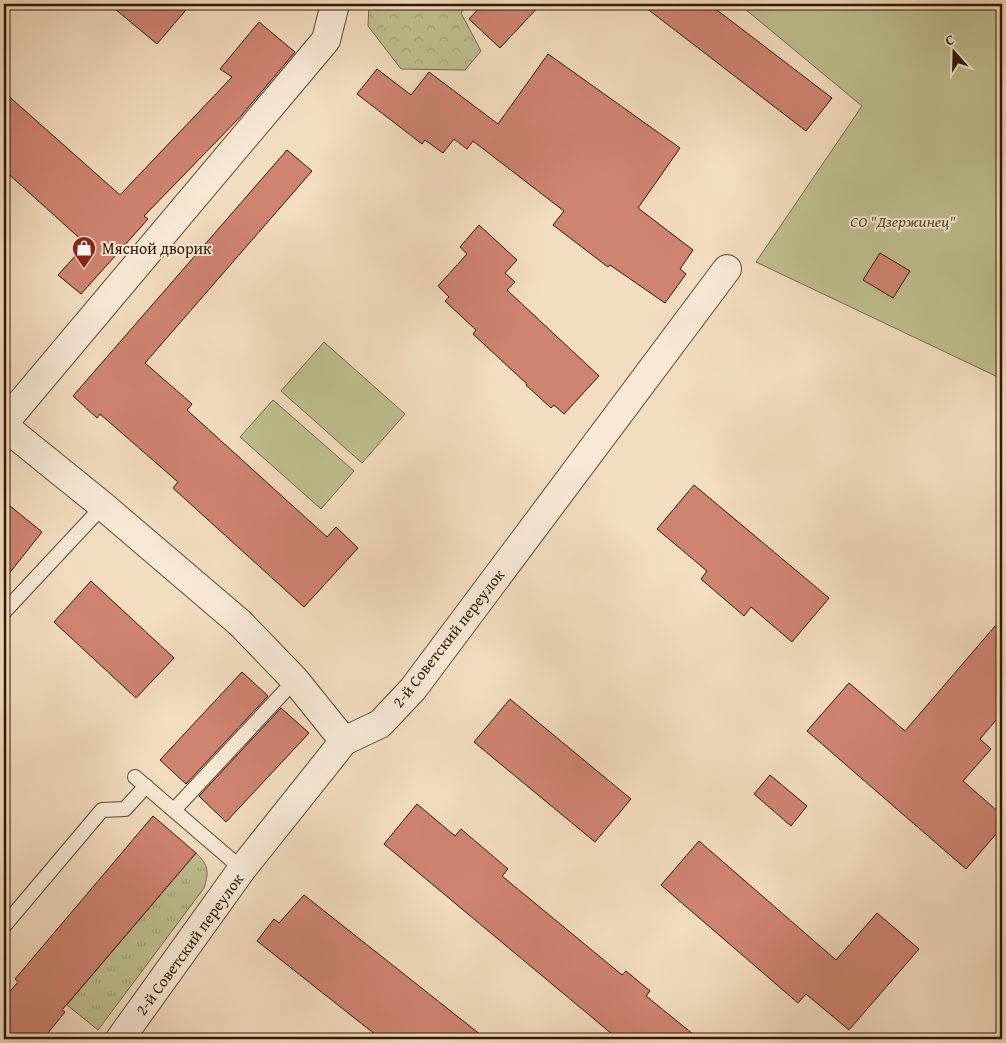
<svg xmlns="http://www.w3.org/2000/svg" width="1006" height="1043" viewBox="0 0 1006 1043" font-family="'Gentium Book Plus',serif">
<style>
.grass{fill:url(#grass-tufts);stroke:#786c48}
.forest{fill:url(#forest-crowns);stroke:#786c48}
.garden{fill:#bfc090;stroke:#786c48}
.building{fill:#cf8472;stroke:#301800}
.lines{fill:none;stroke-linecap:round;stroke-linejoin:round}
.lane-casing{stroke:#614930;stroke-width:16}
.street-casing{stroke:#614930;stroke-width:30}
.lane{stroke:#f7e9d6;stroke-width:14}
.street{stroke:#f7e9d6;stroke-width:28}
.labels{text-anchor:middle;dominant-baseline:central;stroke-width:4;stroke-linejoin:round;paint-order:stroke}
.park-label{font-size:16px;font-style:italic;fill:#5b4a2b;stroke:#f7e9d6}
.poi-label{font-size:16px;fill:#301800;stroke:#f7e9d6;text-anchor:start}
.street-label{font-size:16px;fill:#301800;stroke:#f7e9d6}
</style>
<defs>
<pattern id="grass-tufts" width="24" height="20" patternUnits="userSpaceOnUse" patternTransform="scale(1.25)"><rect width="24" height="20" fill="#bfc090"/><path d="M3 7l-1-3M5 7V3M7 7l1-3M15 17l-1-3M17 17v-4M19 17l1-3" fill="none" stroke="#a4a47a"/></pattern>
<pattern id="forest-crowns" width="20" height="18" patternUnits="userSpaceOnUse" patternTransform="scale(1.25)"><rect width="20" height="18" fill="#bfc090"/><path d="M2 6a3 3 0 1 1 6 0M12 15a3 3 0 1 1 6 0" fill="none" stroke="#a4a47a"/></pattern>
</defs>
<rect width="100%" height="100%" fill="#f3ddc0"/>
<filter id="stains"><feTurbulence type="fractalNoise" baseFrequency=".004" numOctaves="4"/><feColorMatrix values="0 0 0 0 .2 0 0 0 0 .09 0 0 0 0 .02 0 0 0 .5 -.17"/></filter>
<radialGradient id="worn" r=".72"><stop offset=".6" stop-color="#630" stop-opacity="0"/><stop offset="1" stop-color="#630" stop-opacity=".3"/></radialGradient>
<path class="grass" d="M196,853C209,866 209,871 204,888L98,1030L67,1005Z"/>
<polygon class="forest" points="369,4 468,4 461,13 481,51 465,70 401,69 368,26"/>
<g class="garden">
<polygon points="739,4 1002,4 1002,379 756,262 862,106"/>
<polygon points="324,342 405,414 362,463 281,391"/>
<polygon points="273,400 354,471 321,509 240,437"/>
</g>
<g class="building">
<polygon points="109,4 191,4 157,44"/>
<polygon points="483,4 541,4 500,48 469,19"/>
<polygon points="641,4 709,4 832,98 806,131"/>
<polygon points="259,22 295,52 241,116 144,216 148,219 81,294 58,275 86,244 4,170 4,92 120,195 232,77 220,69"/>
<polygon points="548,54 680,148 638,208 693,250 680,269 686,274 665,303 610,265 608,267 553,225 564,211 473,141 467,149 454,139 443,153 425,140 422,144 357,94 377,69 411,95 429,72 498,124"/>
<polygon points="287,150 312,171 145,363 192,404 187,410 327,537 336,527 358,548 304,607 173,488 178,482 100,414 97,418 73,396"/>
<polygon points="479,225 517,260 505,273 515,282 507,290 599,376 564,414 554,405 551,408 526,385 527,384 473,334 476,330 445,301 449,297 438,286 467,254 460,247"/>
<polygon points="880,253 910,271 893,298 863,280"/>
<polygon points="694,485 829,598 792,642 751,607 744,616 701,579 707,571 657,529"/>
<polygon points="4,501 42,532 4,580"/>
<polygon points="91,581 174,658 136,698 54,622"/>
<polygon points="1002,618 1002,713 980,739 991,749 963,781 1002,815 1002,827 966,869 807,731 849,683 905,731"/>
<polygon points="242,672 268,696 186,784 160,760"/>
<polygon points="510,699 631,799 595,842 474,742"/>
<polygon points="281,708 309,733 226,822 199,796"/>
<polygon points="770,775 807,806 791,826 754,794"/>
<polygon points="417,804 455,836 461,829 508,869 502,876 622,975 626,971 650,991 646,996 699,1039 618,1039 384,844"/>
<polygon points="153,816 196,853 62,1010 65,1012 43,1039 4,1039 4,998 18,982 15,979"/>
<polygon points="699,841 836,960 877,913 919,949 849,1030 806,994 798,1003 661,885"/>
<polygon points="304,895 486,1039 381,1039 257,941 274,919 279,923"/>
</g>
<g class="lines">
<g class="lane-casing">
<g id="lane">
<polyline points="4,612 103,506"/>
<polyline points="135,777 242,869"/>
<polyline points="174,810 295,680"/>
<polyline points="4,926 102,810 125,809 146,786"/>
</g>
</g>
<g class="street-casing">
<g id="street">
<polyline points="4,423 326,40 335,4"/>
<polyline points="4,426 103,506 240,623 295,680 344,741"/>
<polyline points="120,1039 242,869 344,741 380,724 413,689 727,269"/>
</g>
</g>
<use href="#lane" class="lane"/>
<use href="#street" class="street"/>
</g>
<defs>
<g id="shop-pin" transform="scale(1.25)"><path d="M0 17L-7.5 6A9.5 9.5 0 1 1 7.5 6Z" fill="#8f2418" stroke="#f7e9d6"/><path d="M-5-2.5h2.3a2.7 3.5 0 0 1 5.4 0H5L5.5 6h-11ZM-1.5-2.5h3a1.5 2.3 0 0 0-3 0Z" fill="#fff"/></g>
</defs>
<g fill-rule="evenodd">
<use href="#shop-pin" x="84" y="248"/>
</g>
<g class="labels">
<g class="park-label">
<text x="903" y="221">СО "Дзержинец"</text>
</g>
<g class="poi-label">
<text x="102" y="248">Мясной дворик</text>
</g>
<g class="street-label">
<text transform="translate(448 638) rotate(-52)">2-й Советский переулок</text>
<text transform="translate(189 944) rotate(-54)">2-й Советский переулок</text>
</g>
</g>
<rect width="1006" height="1043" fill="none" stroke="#f3ddc0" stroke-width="20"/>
<rect x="5" y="5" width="996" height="1033" fill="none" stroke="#301800" stroke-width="2.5"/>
<rect x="10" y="10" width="986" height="1023" fill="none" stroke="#301800"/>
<g transform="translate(954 52) rotate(340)" stroke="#f7e9d6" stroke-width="4" paint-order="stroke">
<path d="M0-4L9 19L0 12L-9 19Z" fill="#301800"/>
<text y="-8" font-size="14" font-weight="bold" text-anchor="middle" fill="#301800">С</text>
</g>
<rect width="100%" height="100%" filter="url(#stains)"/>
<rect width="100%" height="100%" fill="url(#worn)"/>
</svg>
